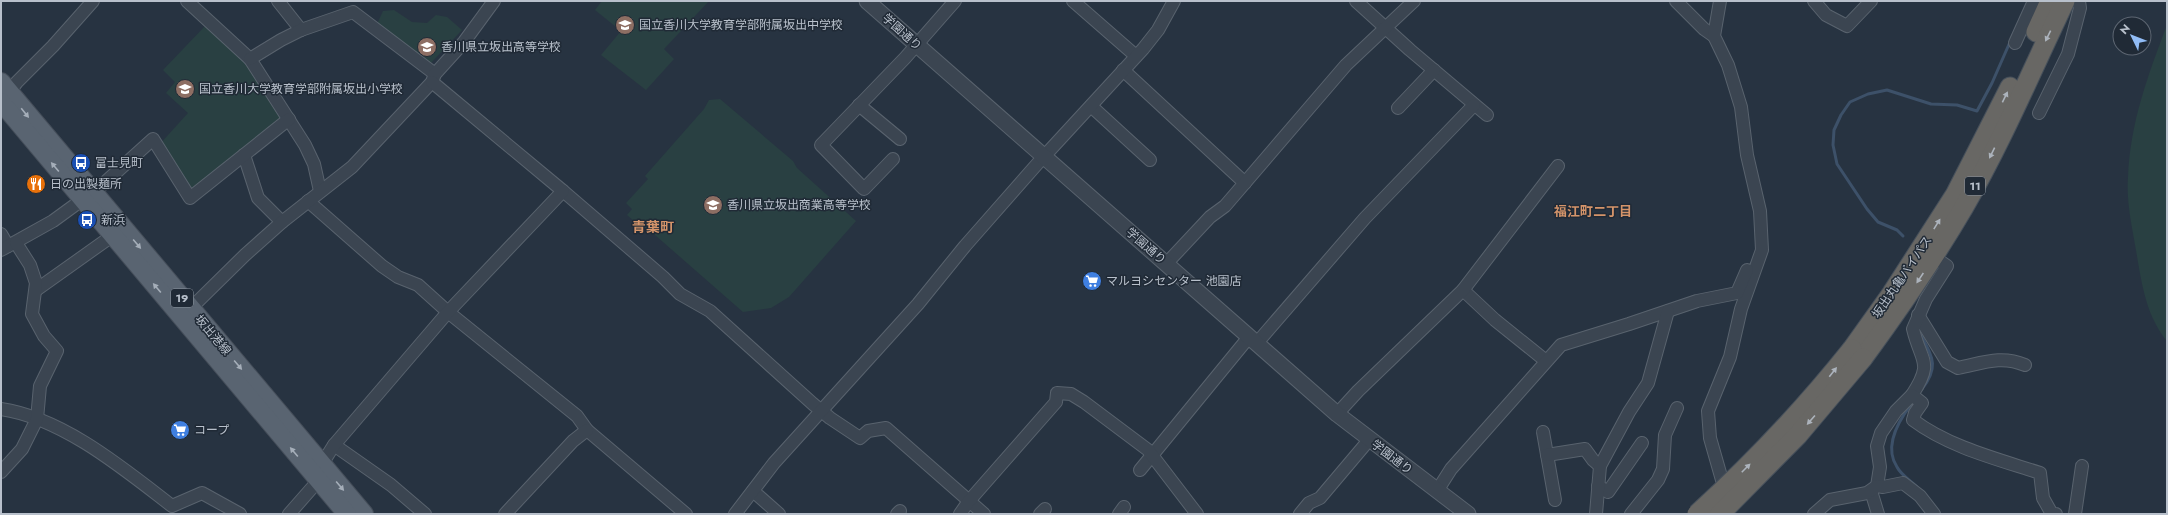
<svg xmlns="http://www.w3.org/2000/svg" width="2168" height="515" viewBox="0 0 2168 515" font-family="Jost,'Noto Sans JP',sans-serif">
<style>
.green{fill:#294042}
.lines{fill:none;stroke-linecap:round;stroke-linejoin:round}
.stream{stroke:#3d5169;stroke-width:3}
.minor-casing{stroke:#59636e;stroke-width:14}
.tertiary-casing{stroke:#59636e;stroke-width:17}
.primary-casing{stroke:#454e5a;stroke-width:20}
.trunk-casing{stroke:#46505b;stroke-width:21}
.minor{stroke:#3b4551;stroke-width:12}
.tertiary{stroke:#3b4551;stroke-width:15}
.primary{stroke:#596471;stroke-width:18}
.trunk{stroke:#686764;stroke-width:19}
.trunk-bridge-casing{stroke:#46505b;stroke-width:21;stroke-linecap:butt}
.trunk-bridge{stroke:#686764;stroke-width:19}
.oneway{fill:#acb3bc}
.oneway2{fill:#a5aeb9}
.labels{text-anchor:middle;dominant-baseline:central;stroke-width:3;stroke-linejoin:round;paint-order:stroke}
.shield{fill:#202a36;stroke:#8a939e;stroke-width:1}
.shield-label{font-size:11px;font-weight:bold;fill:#b8c0cb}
.poi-label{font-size:12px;fill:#b8c0cb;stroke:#202a36;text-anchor:start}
.street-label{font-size:12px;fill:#b8c0cb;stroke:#202a36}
.neighbourhood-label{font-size:13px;font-weight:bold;fill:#d4946a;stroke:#202a36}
.quarter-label{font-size:14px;font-weight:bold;fill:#d4946a;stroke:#202a36}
</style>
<rect width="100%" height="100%" fill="#273341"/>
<g class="green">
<polygon points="602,1 709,1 664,49 674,59 646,90 601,55 621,31 595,10"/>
<polygon points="394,10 412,22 427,23 436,15 447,17 462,30 430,64 377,24 383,11"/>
<polygon points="207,24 248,62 283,117 192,192 159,145 188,113 166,93 175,82 163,70"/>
<path d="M2167,25V341C2147,317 2142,286 2137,256C2133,231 2126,203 2128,178C2130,123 2148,75 2167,25Z"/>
<polygon points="720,99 793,161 797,168 856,221 789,297 771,308 743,312 647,228 642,228 627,215 632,209 626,203 648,179 645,176 704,109 709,100"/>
</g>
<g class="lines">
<g class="stream">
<polyline points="1903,236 1897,230 1878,222 1867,209 1837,164 1833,145 1834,130 1841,115 1850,102 1868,94 1887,90 1931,104 1957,105 1977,111 1992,83 2010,42"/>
<path d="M1921,335C1933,358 1939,367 1922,389"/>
<path d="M1912,403C1899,420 1883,446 1897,467C1901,475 1911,481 1917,487"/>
</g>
<g class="minor-casing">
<g id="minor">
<polyline points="187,1 250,59 305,145 314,164 320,191"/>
<polyline points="278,1 301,30"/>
<polyline points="1073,1 1136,56"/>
<polyline points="1356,1 1410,50 1487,115"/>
<polyline points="1676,1 1704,29 1714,36"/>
<polyline points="1720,1 1714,36 1728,65 1741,107 1747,155 1760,211 1762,250 1741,309 1730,357 1708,411 1710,438 1726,494"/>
<polyline points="1814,1 1826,15 1847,26 1871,1"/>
<polyline points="2015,43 2034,1"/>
<polyline points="250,59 281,40 301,30 353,12 435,74"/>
<polyline points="1123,70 1245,183"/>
<polyline points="5,98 17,82 53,46 93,1"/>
<polyline points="859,105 900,139"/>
<polyline points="1091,106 1150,160"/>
<polyline points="1398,108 1434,70"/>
<polyline points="2039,113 2068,54 2080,8 2079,1"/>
<polyline points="244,155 258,198 282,222"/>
<polyline points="893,159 864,189 821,145 905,58 955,1"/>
<polyline points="563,191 663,277 680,294 710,311 813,404 830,418 860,438 868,431 886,428 984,514"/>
<polyline points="308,201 382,266 398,277 418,285 448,312 577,416 587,430 686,514"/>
<polyline points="1,234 8,246"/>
<polyline points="1,250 53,221 101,186 153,139 190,198 289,119"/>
<polyline points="1166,264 1210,217 1225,206 1346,65 1414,1"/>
<polyline points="36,290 112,236"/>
<polyline points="1463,290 1495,320 1546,361"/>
<polyline points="187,312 245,255 282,222 352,167 432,82 435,74 464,42 494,1"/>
<path d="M1918,315L1947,362L1958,368C1983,363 2001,355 2025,365"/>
<polyline points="1256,344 1365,218 1474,105"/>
<path d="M1912,395C1934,361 1921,363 1913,329L1926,299L1947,266L1934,257"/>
<path d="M1,409C63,418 124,469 172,506L202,493L240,514"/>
<polyline points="1337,414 1358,391 1463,290 1558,166"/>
<polyline points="1543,432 1555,500"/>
<polyline points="334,445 391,485 425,514"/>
<polyline points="1547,455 1585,449 1593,460 1600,466"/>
<polyline points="1140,470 1249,337"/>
<polyline points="1,472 22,449 37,419 40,386 57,351 44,336 32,314 36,283 30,265 16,243"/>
<polyline points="1598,486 1608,492 1642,443"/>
<path d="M1877,486L1880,467L1877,446L1881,433L1896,411L1912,395L1922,403L1915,413L1913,420C1949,447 1997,459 2040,473L2043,498L2052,514H2056"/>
<polyline points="753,491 779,514"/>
<polyline points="1437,491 1451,469 1561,345 1629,324 1697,301 1737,293 1747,270"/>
<polyline points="1871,491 1878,514"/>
<polyline points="289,514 318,481 322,464 334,445 448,312 563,191 432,82"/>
<polyline points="505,514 573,441 587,430"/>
<polyline points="735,514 774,463 918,304 965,246 1038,163 1143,49 1158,30 1174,1"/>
<polyline points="897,514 900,511"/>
<polyline points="960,514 969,501 1056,402 1057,393 1071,394 1084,402 1148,450 1197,514"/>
<polyline points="1040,514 1045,509"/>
<polyline points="1119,514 1124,507"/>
<polyline points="1300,514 1309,503 1320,498 1369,440"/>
<polyline points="1596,514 1600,466 1629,412 1648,383 1668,311"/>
<polyline points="1631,514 1658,480 1663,469 1665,435 1677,408"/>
<polyline points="1814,514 1830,500 1867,493 1877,486 1883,487 1903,483 1920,496 1934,514"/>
<polyline points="2075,514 2082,466"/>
</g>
</g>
<g class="tertiary-casing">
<polyline id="tertiary" points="867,1 1337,414 1468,514"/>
</g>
<g class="primary-casing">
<g id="primary">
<polyline points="1,82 364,514"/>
<polyline points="1,102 347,514"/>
</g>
</g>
<g class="trunk-casing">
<g id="trunk">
<polyline points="2036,32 2050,1"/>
<polyline points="1852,349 1892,293 1955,195 2010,87"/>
<path d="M1863,358C1899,309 1933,260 1964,207C2002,141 2032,70 2065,1"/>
</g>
</g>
<use href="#minor" class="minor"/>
<use href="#tertiary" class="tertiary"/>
<use href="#primary" class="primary"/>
<use href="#trunk" class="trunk"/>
<g class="trunk-bridge-casing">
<g id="trunk-bridge">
<path d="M1697,514C1753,463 1805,408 1852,349"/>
<polyline points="1720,514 1798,435 1863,358"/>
</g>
</g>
<use href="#trunk-bridge" class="trunk-bridge"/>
</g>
<defs><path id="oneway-solid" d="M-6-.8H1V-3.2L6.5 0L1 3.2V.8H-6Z"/></defs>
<g class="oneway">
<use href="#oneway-solid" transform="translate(2048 36) rotate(116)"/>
<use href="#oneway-solid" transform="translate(2005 97) rotate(-64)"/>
<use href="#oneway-solid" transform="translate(1992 153) rotate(116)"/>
<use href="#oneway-solid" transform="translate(1937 224) rotate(-58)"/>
<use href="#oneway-solid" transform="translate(1920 278) rotate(124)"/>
<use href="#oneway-solid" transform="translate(1833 372) rotate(-52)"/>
<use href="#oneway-solid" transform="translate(1811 420) rotate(131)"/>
<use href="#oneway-solid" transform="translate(1746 468) rotate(-45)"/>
</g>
<g class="oneway2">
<use href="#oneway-solid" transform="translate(25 113) rotate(51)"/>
<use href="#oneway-solid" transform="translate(55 167) rotate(-130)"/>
<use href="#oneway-solid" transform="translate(137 244) rotate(50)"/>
<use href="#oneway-solid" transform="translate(157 288) rotate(-130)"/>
<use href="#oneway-solid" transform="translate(238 365) rotate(50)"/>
<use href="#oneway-solid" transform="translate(294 452) rotate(-130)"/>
<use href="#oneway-solid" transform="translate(340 486) rotate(50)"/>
</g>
<defs>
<g id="school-disc" transform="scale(1)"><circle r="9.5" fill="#8d6e63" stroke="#202a36"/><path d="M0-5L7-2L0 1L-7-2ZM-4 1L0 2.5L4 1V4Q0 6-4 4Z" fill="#fff"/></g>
<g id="bus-disc" transform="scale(1)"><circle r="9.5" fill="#1a4fb4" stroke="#202a36"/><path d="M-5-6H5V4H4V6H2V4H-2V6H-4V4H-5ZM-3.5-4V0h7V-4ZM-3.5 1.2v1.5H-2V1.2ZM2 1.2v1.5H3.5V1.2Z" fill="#fff"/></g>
<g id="restaurant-disc" transform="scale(1)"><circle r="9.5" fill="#e8710a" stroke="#202a36"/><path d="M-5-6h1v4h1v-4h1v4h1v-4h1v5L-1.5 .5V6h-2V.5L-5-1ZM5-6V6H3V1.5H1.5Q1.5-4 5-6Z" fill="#fff"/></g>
<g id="supermarket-disc" transform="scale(1)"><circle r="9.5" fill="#3f7fe0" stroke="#202a36"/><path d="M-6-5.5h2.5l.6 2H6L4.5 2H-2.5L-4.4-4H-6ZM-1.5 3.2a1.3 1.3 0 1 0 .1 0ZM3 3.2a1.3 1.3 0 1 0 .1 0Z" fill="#fff"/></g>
</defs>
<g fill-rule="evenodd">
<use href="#school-disc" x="625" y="25"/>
<use href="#school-disc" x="427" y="47"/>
<use href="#school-disc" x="185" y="89"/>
<use href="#bus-disc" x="81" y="163"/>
<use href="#restaurant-disc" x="36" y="184"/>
<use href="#school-disc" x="713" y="205"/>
<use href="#bus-disc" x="87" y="220"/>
<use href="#supermarket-disc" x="1092" y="281"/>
<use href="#supermarket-disc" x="180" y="430"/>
</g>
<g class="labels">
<g class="shield">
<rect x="1965" y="177" width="20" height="18" rx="3"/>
<rect x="171" y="289" width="22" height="18" rx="3"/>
</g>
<g class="shield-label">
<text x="1975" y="186">11</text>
<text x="182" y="298">19</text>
</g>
<g class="poi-label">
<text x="639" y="25">国立香川大学教育学部附属坂出中学校</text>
<text x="441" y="47">香川県立坂出高等学校</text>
<text x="199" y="89">国立香川大学教育学部附属坂出小学校</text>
<text x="95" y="163">富士見町</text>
<text x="50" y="184">日の出製麺所</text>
<text x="727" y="205">香川県立坂出商業高等学校</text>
<text x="101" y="220">新浜</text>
<text x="1106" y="281">マルヨシセンター 池園店</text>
<text x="194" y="430">コープ</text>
</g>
<g class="street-label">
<text transform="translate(902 32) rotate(42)">学園通り</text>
<text transform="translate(1146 246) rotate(41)">学園通り</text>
<text transform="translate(1902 277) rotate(-56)">坂出丸亀バイパス</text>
<text transform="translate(213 335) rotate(50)">坂出港線</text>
<text transform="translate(1392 457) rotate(37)">学園通り</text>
</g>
<g class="neighbourhood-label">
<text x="1593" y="211">福江町二丁目</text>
</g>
<g class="quarter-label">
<text x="653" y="227">青葉町</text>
</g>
</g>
<rect width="2168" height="515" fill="none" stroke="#b8c0cb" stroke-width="4"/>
<g transform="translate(2132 36) rotate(313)"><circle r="19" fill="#202a36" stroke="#5d6672"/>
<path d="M0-3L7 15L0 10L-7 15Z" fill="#91bcf6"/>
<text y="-6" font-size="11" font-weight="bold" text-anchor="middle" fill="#b8c0cb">N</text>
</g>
</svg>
